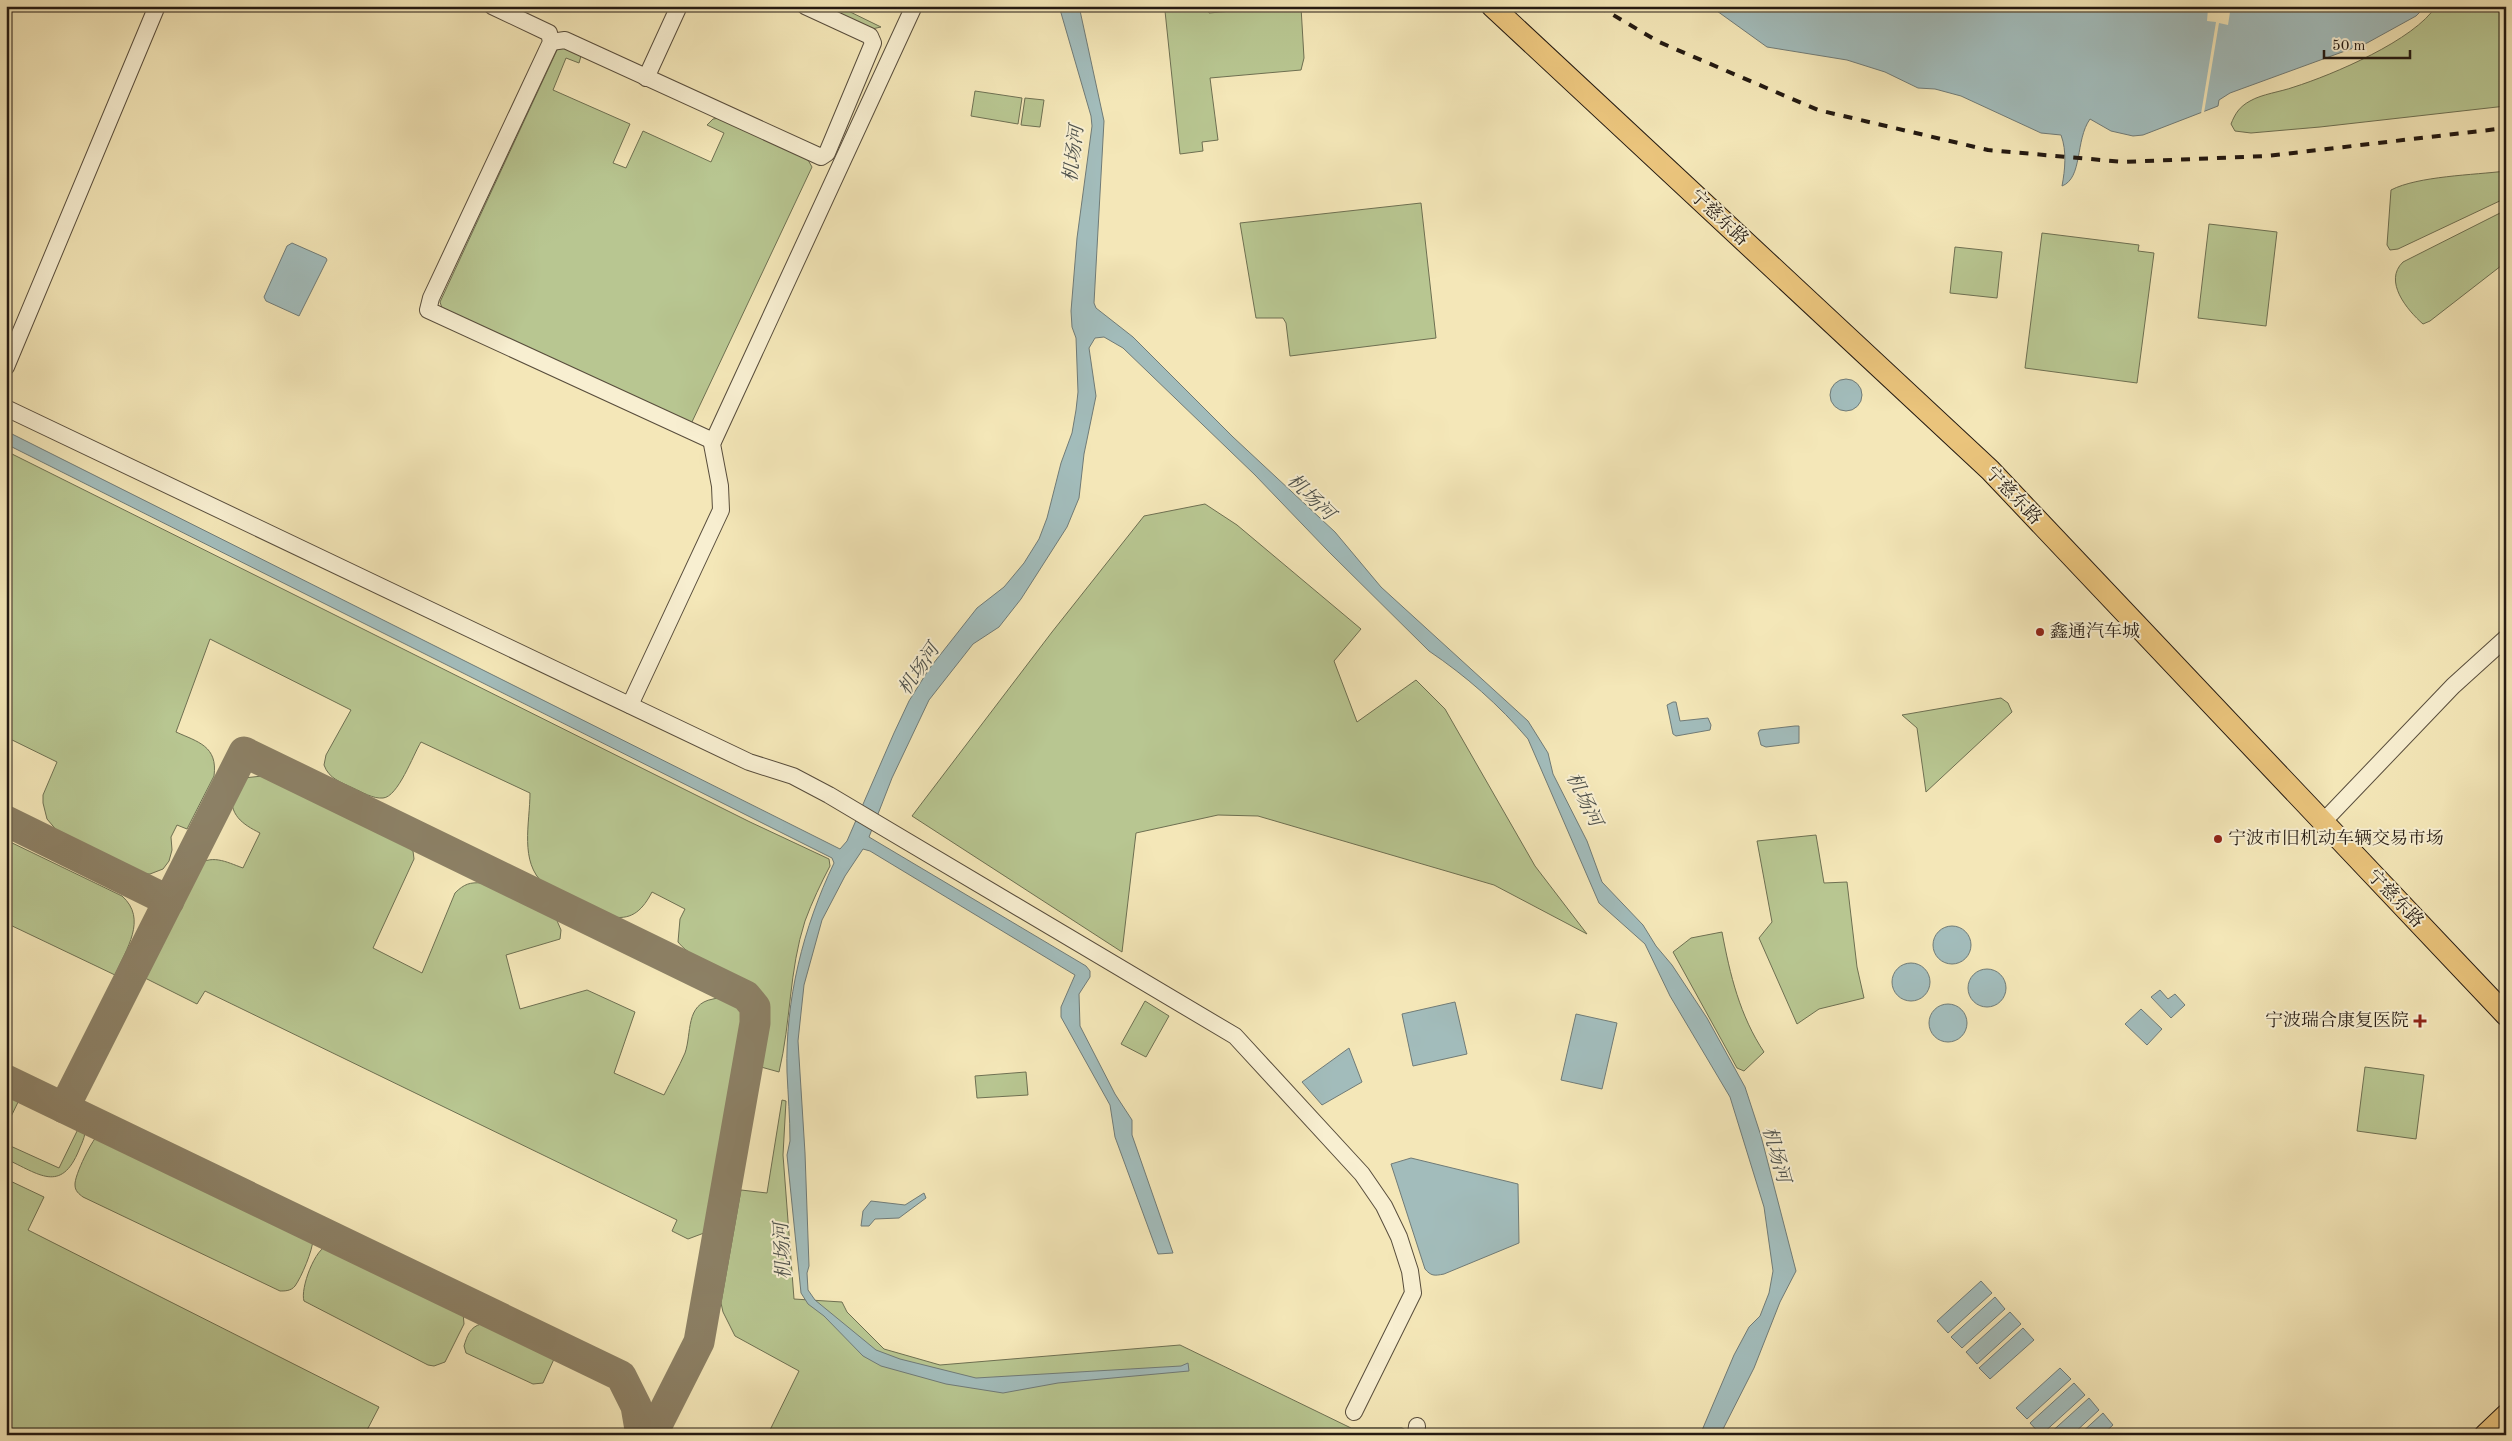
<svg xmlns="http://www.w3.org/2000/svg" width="2512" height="1441" viewBox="0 0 2512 1441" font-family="'Old Standard TT','Noto Serif SC',serif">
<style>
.green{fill:#b8c691;stroke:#6e7052}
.water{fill:#a2bcbb;stroke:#707b77}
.pier{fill:#f4e7b8}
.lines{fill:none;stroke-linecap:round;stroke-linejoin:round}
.taxiway{stroke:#8c8065;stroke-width:31}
.minor-casing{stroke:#584d3c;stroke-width:18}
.major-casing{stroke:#241a12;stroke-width:23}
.minor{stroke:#f8efd1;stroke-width:16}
.major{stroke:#eac47c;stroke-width:21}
.rail{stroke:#241a12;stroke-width:4;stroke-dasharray:9 9;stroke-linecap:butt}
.poi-dot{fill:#8f2418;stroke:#f8efd1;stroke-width:2}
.labels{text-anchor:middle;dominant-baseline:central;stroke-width:4;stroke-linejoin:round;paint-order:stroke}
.street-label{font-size:18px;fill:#241a12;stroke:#f8efd1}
.poi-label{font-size:18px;fill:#241a12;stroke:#f8efd1;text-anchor:start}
.water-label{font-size:19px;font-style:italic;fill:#50534d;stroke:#f8efd1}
</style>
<rect width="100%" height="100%" fill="#f4e7b8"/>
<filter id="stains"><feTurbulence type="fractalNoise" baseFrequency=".004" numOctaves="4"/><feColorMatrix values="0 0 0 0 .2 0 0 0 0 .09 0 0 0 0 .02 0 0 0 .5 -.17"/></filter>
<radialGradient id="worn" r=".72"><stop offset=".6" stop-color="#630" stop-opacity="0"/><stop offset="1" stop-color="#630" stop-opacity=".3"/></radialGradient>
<g class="green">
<polygon points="822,6 838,6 881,27 872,29"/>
<polygon points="1188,6 1208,6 1209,13 1289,6 1301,7 1304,58 1301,70 1210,78 1218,140 1202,142 1203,151 1180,154 1165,11 1188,10"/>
<path d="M2436,6H2506L2503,23L2506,28V106L2320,127L2251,133L2235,131L2231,124C2235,114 2239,107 2250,101C2262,94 2280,92 2294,87C2332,75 2415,40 2436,6Z"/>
<polygon points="564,46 581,56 579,63 566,58 553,90 630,124 613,163 626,168 643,131 711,162 724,133 707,125 713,119 720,118 808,160 812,167 691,424 442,308 440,302 558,48"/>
<polygon points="975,91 1022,98 1018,124 971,116"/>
<polygon points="1025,98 1044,100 1040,127 1021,125"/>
<path d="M2506,171V198L2398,249L2390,250L2387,245L2391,190C2418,176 2474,175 2506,171Z"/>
<polygon points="1421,203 1436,338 1290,356 1286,323 1283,318 1256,318 1240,223"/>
<path d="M2506,210V262L2430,321L2423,324C2407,310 2383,281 2403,262Z"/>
<polygon points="2209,224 2277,232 2266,326 2198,318"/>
<polygon points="2042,233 2139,245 2138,251 2154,253 2137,383 2025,368"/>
<polygon points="1955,247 2002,252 1997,298 1950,293"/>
<path d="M6,451L750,822L829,859L830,866C821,883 812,902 805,921C789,970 791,1022 779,1072L761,1067C765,1033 778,999 741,978C731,973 720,969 709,964C697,957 687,953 678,942L680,919L685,909L652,892C643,909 633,920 613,917L544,884C519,862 530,823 530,793L421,742C413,755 398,797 383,798C373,799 362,792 353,788C341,782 329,779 324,765L326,755L351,710L210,639L176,732C198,742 218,746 214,776L187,829L177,825L171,837L172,850L169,861L163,869L150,874H133L64,839L47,819L43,803V795L57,762L6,737Z"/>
<polygon points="1205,504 1237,525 1361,629 1334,661 1357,722 1416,680 1445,709 1535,866 1587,934 1494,885 1258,816 1218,815 1136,833 1122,952 912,816 1052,632 1144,516"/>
<polygon points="2001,698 2008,703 2012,712 1926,792 1917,728 1902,715"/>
<path d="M262,776L405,845L413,851L414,859L373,948L422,973L455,893C464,884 470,882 482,883L555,916L561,930L560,939L506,955L520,1009L587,990L635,1012L614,1073L664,1095C671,1081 679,1067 685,1053C692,1033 685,1004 713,999C721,997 729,998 735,1004C743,1011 745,1017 744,1028L709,1225L704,1233L688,1239L672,1231L677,1220L205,991L197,1004L143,977L195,867C211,853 226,862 243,868L260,833C242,824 229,815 232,792L244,778Z"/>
<polygon points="1816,835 1824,883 1847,882 1857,967 1864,998 1819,1009 1797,1024 1759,938 1772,922 1757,841"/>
<path d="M6,840L122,896C148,919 126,949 115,975L6,923Z"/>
<path d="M1722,932C1730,975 1740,1016 1764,1052L1744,1071L1737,1068L1673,952L1691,938Z"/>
<polygon points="1145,1001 1169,1016 1146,1057 1121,1044"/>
<polygon points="2365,1067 2424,1075 2416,1139 2357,1131"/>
<polygon points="1026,1072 1028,1095 977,1098 975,1076"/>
<polygon points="6,1092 20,1098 6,1127"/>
<polygon points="782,1100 786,1101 783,1155 794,1299 842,1302 847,1312 884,1349 940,1365 1180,1345 1351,1428 1402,1428 1416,1435 771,1435 770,1430 799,1371 735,1336 723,1312 721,1303 741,1190 767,1193"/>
<path d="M83,1124C88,1133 82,1142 79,1150C61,1194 39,1174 6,1159V1144L59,1168L80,1125Z"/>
<path d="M100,1133L310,1236L313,1239C313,1250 301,1278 295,1286C291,1291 285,1291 280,1291L83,1197C79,1194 75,1191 75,1185C74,1176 93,1137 100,1133Z"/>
<polygon points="6,1179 44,1197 28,1230 379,1407 366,1432 370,1435 6,1435"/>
<path d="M329,1245L463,1312L464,1324L445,1362L434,1366L428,1365L304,1301C300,1289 315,1247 329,1245Z"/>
<path d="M481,1324L554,1359L543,1383L533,1384L466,1353L464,1346C467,1336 470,1327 481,1324Z"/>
</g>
<g class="water">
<path d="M1059,6H1079L1104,121L1094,303L1096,308L1133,337L1233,437L1335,532L1381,587L1528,721L1548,753L1553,774L1587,841L1602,882L1643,925L1656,946L1672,965L1707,1018L1745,1087L1761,1136L1796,1271L1780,1302L1754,1368L1720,1435H1700L1734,1355L1749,1327L1760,1316L1769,1293L1773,1271L1764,1207L1730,1097L1670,996L1645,944L1599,903L1528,739C1499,705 1466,676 1429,651L1328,551L1255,475L1123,348L1104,337L1095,338L1089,348L1096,396L1084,454L1079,498L1067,527L1021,599L999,627L973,644L929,700L892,778L869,837L1086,966L1090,971V977L1079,994L1080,1026L1115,1094L1132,1120V1135L1173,1253L1158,1254L1115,1137L1110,1105L1061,1017V1007L1075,975L870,851L863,849L845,876L822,920L804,985L798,1041L805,1153L809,1266L807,1273L808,1290L815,1300L876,1350L900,1359L976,1378L1181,1366L1188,1363L1189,1371L1058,1383L1003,1393L946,1384L881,1366L863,1356L824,1316L808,1304L801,1293L787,1155L790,1141C790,1118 788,1095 787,1072C785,1000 803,928 834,863L832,858L6,444V431L840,849L847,841L894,733L909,701L929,669L977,608L1004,587L1024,563L1039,539L1047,518L1061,463L1072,433L1076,410L1078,392L1076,338L1072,327L1071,311L1077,238L1092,126L1091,116Z"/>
<path d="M1710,6H2426L2416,16L2367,43L2230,93L2219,100L2218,106L2143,135L2133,136L2111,131L2090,119C2075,140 2083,178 2062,186C2065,170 2067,151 2061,135L2041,133L1961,96L1935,89L1918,88L1885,72L1847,60L1767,47Z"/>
<polygon points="292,243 326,258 327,260 299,316 266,301 264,297 287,246"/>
<circle cx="1846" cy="395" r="16"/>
<polygon points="1673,702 1676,702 1680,721 1708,718 1711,725 1710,730 1676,736 1673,734 1667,705"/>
<polygon points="1795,726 1799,726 1799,743 1766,747 1761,745 1758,733 1760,730"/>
<circle cx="1952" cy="945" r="19"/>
<circle cx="1911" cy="982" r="19"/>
<circle cx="1987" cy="988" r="19"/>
<polygon points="2160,990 2168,999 2175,994 2185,1005 2171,1018 2151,997"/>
<polygon points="1455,1002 1467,1054 1413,1066 1402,1014"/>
<circle cx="1948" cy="1023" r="19"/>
<polygon points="2141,1009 2162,1029 2147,1045 2125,1024"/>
<polygon points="1576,1014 1617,1023 1602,1089 1561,1080"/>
<polygon points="1349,1048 1362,1082 1322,1105 1302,1082"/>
<path d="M1411,1158L1518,1184L1519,1243L1444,1274C1434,1276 1431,1276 1425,1269L1391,1164Z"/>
<polygon points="924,1193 926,1198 899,1218 875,1219 869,1226 861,1226 863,1211 871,1201 905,1205"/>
<polygon points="1981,1281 1992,1293 1948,1333 1937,1321"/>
<polygon points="1995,1297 2005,1309 1962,1348 1951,1337"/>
<polygon points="2010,1312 2021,1324 1977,1364 1966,1352"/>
<polygon points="2023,1328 2034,1340 1990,1379 1979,1368"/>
<polygon points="2060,1368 2071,1379 2027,1419 2016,1408"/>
<polygon points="2074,1383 2085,1395 2041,1435 2030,1423"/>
<polygon points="2089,1398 2099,1410 2072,1435 2048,1435"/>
<polygon points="2103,1413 2113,1425 2102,1435 2079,1435"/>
</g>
<polygon class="pier" points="2208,9 2230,12 2228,25 2219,23 2204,113 2201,114 2216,22 2207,21"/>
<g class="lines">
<g class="taxiway">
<polyline points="6,821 169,901"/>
<polyline points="6,1080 621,1376 636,1406 641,1435"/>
<polyline points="64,1108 244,752 746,996 755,1007 755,1023 699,1342 652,1435"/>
</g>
<g class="minor-casing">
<g id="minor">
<polyline points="492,6 549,33 551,42 431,298 428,310 713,441"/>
<polyline points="551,42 565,40 821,157 827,153 873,43 870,36 805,6"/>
<polyline points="646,78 679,6"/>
<polyline points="6,367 157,6"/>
<polyline points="6,408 749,762 793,776 829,795 1235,1036 1362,1174 1384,1206 1399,1237 1410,1271 1413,1293 1354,1412"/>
<polyline points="630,705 721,510 720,486 712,444 914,6"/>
<polyline points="2322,823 2453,686 2506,638"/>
<polyline points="1416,1435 1417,1426"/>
</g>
</g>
<g class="major-casing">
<g id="major">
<polyline points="1492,6 1990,470 2506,1015"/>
<polyline points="2485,1435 2506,1415"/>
</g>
</g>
<use href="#minor" class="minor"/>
<use href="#major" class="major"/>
<polyline class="rail" points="1598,6 1659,42 1818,110 1988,150 2124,162 2267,156 2506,128"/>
</g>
<g class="poi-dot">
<circle cx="2040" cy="632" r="5"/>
<circle cx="2218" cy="839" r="5"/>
<path d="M2417.5 1013.5h5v5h5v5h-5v5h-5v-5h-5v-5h5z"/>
</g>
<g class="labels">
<g class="street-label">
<text transform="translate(1719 218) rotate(43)">宁慈东路</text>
<text transform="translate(2013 496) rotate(46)">宁慈东路</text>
<text transform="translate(2395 899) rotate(46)">宁慈东路</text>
</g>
<g class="poi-label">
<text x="2050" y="632">鑫通汽车城</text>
<text x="2228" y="839">宁波市旧机动车辆交易市场</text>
<text x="2409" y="1021" text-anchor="end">宁波瑞合康复医院</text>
</g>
<g class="water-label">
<text transform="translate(1075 154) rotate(-83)">机场河</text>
<text transform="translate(1310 498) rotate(44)">机场河</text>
<text transform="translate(920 670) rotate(-56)">机场河</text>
<text transform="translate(1583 800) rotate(64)">机场河</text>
<text transform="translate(1775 1155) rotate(74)">机场河</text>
<text transform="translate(784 1251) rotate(-93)">机场河</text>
</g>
</g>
<rect width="2512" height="1441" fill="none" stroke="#f4e7b8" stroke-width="25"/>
<rect x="8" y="8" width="2497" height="1426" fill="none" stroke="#241a12" stroke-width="2.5"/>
<rect x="12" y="12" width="2487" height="1416" fill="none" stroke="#241a12"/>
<path d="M2324 50v8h86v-8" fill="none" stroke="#241a12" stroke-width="2.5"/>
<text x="2332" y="50" font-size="15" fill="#241a12" stroke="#f8efd1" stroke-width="4" paint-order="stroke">50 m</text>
<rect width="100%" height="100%" filter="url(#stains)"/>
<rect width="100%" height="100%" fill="url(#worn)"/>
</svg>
